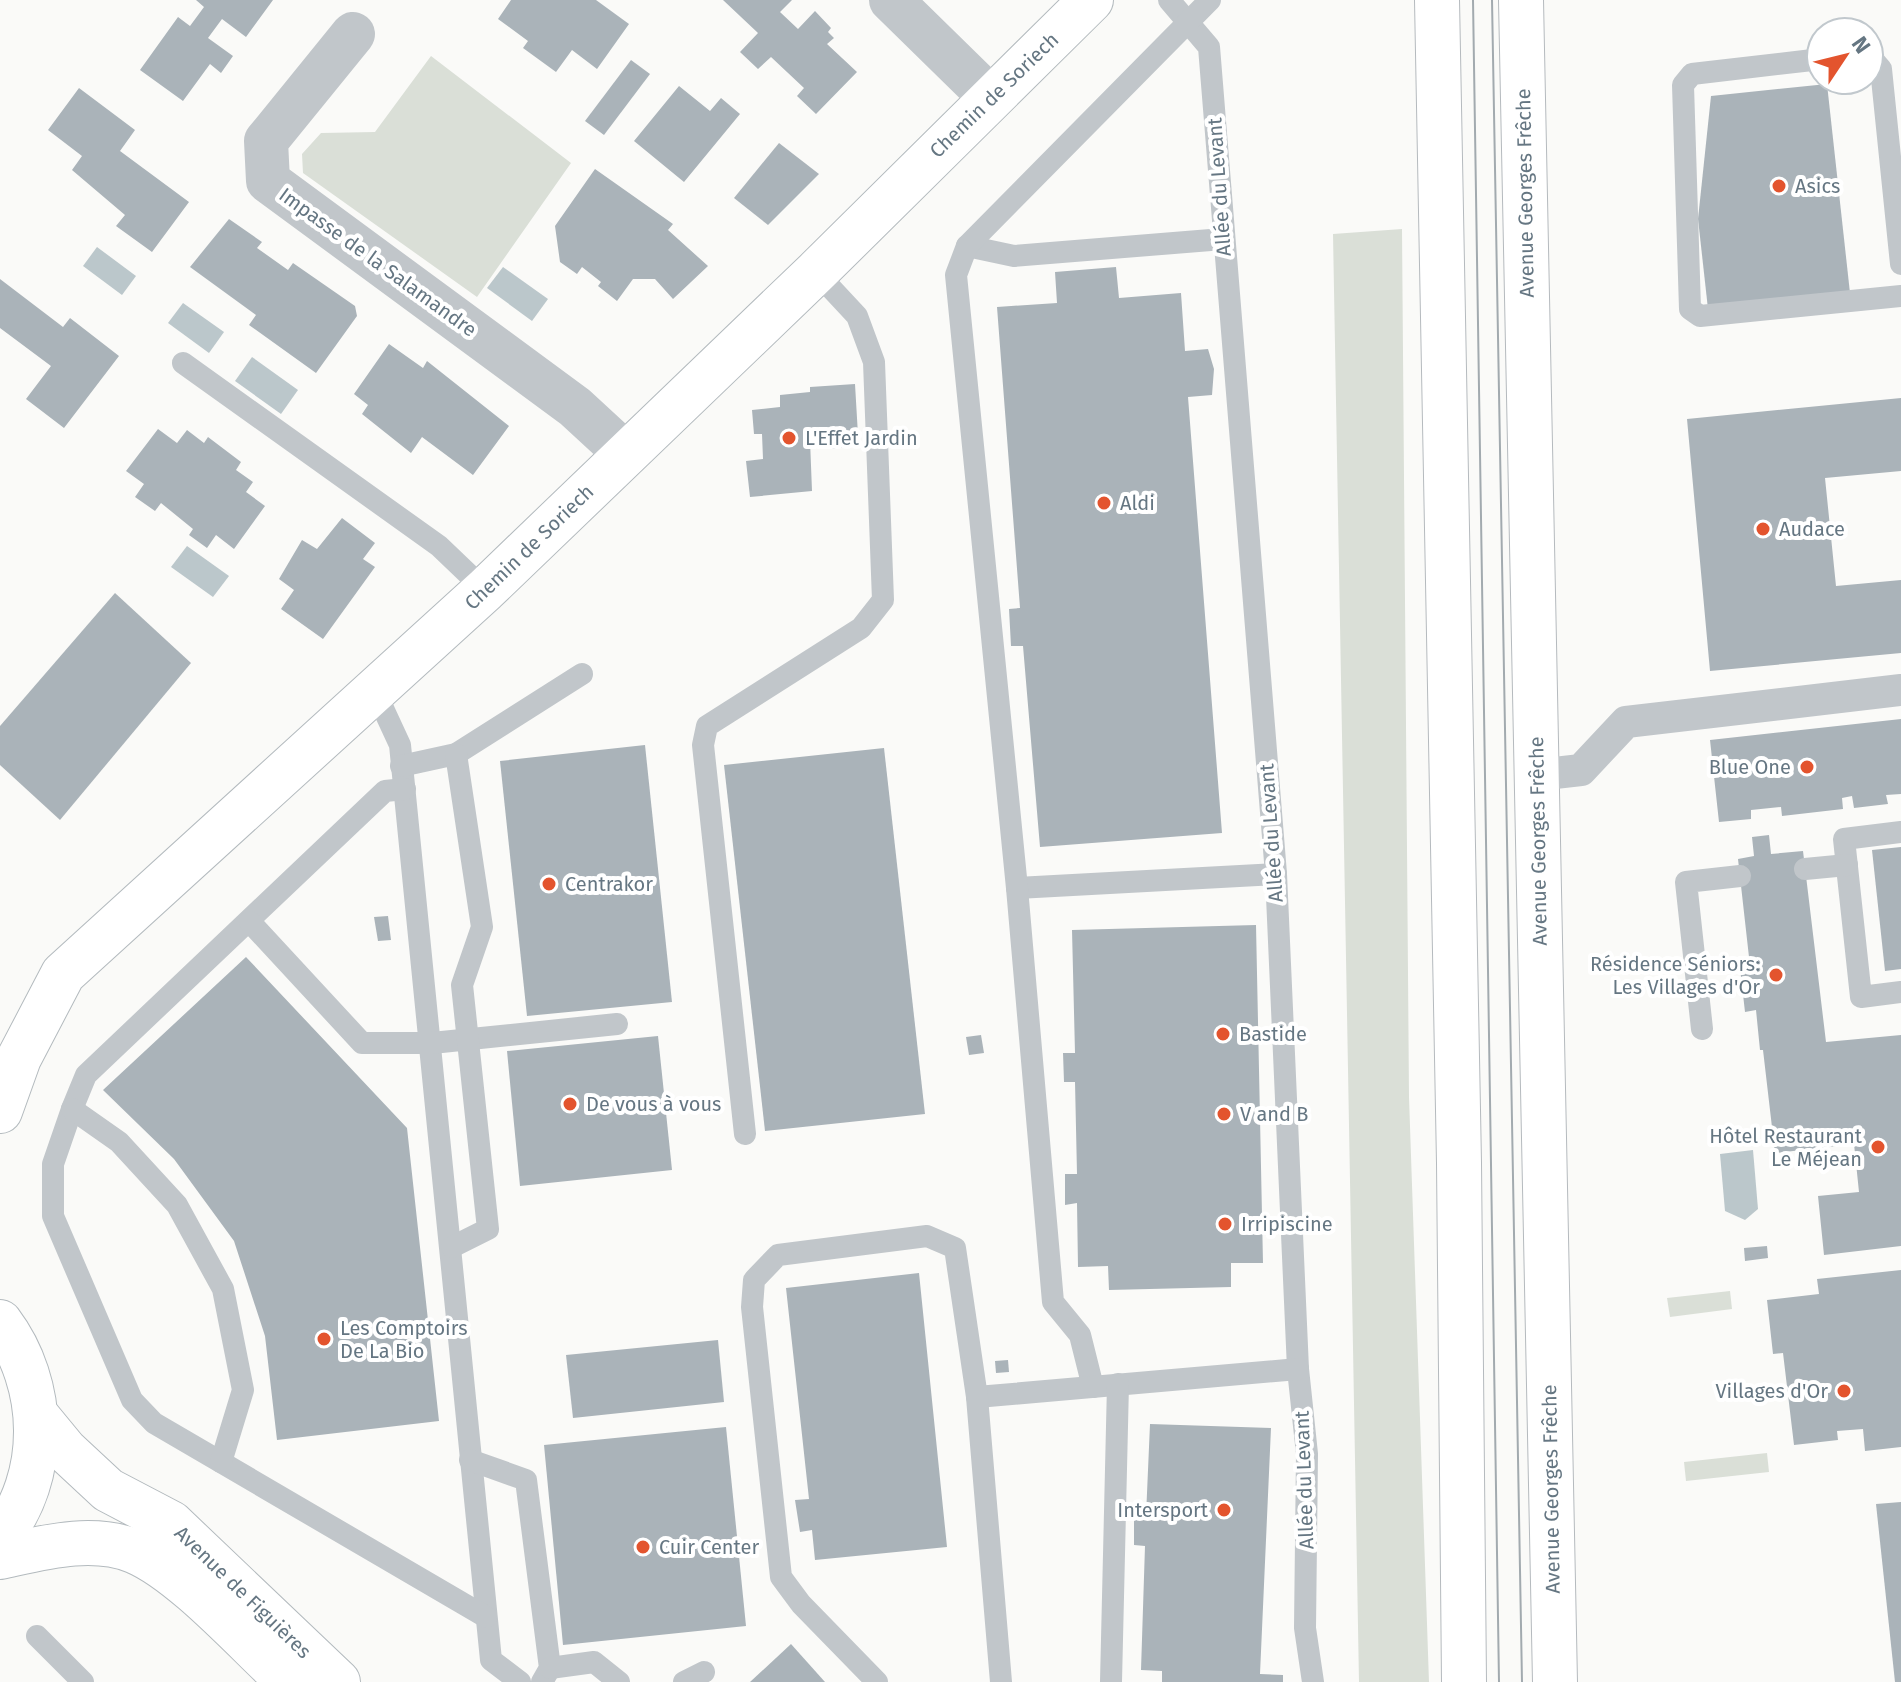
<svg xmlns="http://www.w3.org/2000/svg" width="1901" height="1682" viewBox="0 0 1901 1682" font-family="'Fira Sans',sans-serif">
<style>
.green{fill:#dadfd7}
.water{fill:#bbc7cb}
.building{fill:#aab3b9}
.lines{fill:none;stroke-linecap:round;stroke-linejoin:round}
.secondary-casing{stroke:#b3babe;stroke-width:46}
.primary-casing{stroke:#b5babe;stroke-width:46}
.service{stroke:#c1c6ca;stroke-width:22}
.pedestrian{stroke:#c1c6ca;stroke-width:32}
.minor{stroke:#c1c6ca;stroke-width:44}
.secondary{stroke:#fff;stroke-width:44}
.primary{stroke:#fff;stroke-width:44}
.tram{stroke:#a2aaaf;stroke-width:2}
.poi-dot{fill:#e3542e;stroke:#fff;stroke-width:3}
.labels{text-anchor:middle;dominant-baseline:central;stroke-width:8;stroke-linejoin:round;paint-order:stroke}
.street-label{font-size:20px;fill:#657682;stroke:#fff}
.poi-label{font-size:20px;fill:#657682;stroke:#fff;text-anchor:start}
</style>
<rect width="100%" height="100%" fill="#fafaf8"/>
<g class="green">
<polygon points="431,56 571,163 477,297 303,173 302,154 321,133 375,132"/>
<polygon points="1402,229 1409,1097 1429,1682 1359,1682 1333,234"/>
<polygon points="1730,1291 1732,1309 1670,1317 1667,1298"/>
<polygon points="1767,1453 1769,1472 1686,1481 1684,1462"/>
</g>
<g class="water">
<polygon points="97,247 136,276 122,295 83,266"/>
<polygon points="503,267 548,299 532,321 487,288"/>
<polygon points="183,303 224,332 209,353 168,323"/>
<polygon points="252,357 298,390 281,414 235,381"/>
<polygon points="187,546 229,576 213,597 171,567"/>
<polygon points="1753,1150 1758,1209 1745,1220 1725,1211 1720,1154"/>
</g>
<g class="building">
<polygon points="196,0 273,0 246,37 222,19 208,38 233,56 221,73 210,64 183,101 140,70 178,17 190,26 204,7"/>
<polygon points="511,0 596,0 629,24 597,69 572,50 556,72 523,48 528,41 498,19"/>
<polygon points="723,0 792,0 780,12 798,29 815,11 831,28 828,32 834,38 827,44 857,72 816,114 797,96 804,88 771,57 758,69 740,52 758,33"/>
<polygon points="631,60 650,74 604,135 585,121"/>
<polygon points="1827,84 1850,293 1708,309 1698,219 1711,96"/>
<polygon points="679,86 710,111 721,98 740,114 684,182 634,141"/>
<polygon points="79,88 135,130 120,151 189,202 152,252 116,226 125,215 72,170 82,156 48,130"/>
<polygon points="779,143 819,174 768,225 734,198"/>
<polygon points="595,169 673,224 668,230 708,266 673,299 655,279 633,279 617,301 598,286 601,282 582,267 577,274 560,262 555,226"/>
<polygon points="229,219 262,242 257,248 288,270 293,263 355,306 357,316 316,373 249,325 256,315 190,267"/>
<polygon points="1116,267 1119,298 1181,293 1185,351 1208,349 1214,369 1212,395 1188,397 1222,833 1040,847 1023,646 1011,646 1009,609 1020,608 997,307 1057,303 1055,272"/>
<polygon points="0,279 63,327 70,318 119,356 64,428 26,399 51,366 0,328"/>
<polygon points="389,344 423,368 427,361 509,426 473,475 422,437 411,453 362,414 368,405 354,394"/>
<polygon points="855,384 858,435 845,437 844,447 832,449 831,438 810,440 812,491 750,497 746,461 763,459 762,434 754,434 752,410 780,407 780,395 810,392 810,387"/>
<polygon points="1901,398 1901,471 1825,478 1836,586 1901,580 1901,653 1710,671 1687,419"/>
<polygon points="158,429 177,443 187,430 204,443 208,437 241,462 236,470 253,482 246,492 265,506 234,549 216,535 207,548 189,535 193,529 161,503 155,511 135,497 144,484 126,471"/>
<polygon points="342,518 375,543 363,559 375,567 323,639 281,609 294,590 279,579 302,540 317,549"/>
<polygon points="115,593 191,663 60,820 0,765 0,726"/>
<polygon points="1901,719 1901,794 1886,795 1888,804 1854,808 1852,796 1842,798 1843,809 1782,816 1781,807 1751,810 1751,819 1719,822 1710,740"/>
<polygon points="645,745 672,1002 527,1016 500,761"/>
<polygon points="884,748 925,1114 765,1131 724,765"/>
<polygon points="1769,835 1771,854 1803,851 1826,1042 1901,1035 1901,1246 1824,1255 1818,1196 1859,1192 1854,1144 1775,1153 1763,1050 1760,1050 1756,1010 1745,1012 1740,968 1750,966 1738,859 1754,856 1752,837"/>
<polygon points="1901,847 1901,969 1885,971 1872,850"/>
<polygon points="388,916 391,940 378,941 374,917"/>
<polygon points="1256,925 1263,1263 1231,1263 1231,1287 1109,1290 1108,1266 1078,1267 1077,1203 1065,1205 1065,1174 1077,1174 1075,1082 1064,1082 1063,1053 1075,1053 1072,930"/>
<polygon points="246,957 407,1128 439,1421 277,1440 265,1336 234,1241 174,1159 103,1090"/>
<polygon points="981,1035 984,1053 969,1055 966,1037"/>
<polygon points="658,1036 672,1170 520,1186 507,1051"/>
<polygon points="1767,1246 1768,1258 1745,1261 1744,1248"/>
<polygon points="1901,1270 1901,1447 1865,1451 1863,1429 1837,1431 1838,1440 1794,1445 1783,1353 1773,1354 1767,1300 1819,1294 1817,1279"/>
<polygon points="919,1273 947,1547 815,1560 812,1530 800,1532 795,1500 809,1499 786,1288"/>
<polygon points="718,1340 724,1402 573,1418 566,1355"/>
<polygon points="1008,1360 1009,1372 996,1373 995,1361"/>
<polygon points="1150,1424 1271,1428 1260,1674 1283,1675 1283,1682 1162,1682 1162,1671 1141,1670 1145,1546 1134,1545 1134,1516 1146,1516"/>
<polygon points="726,1427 746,1626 563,1645 544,1445"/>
<polygon points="1901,1502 1901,1682 1895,1682 1876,1504"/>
<polygon points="791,1644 825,1682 750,1682"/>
</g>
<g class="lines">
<g class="secondary-casing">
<g id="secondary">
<polyline points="0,1111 19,1058 63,974 485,590 816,272 1091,0"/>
<path d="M0,1322C47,1384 49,1477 0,1537"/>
<polyline points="37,1416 65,1450 108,1490 171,1523 338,1682"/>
<path d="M0,1557C42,1548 91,1534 134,1551C184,1572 247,1644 289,1682"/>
</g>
</g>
<g class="primary-casing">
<g id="primary">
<polyline points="1437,0 1459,1163 1464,1682"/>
<polyline points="1521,0 1555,1682"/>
</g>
</g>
<g class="service">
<polyline points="1169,0 1209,47 1276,874 1298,1369 1307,1454 1305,1628 1313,1682"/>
<polyline points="1869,55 1881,69 1901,264"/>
<polyline points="1821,59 1692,74 1683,85 1690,309 1700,316 1901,296"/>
<polyline points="967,246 1014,256 1223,239"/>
<polyline points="183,363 439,546 485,590"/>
<polyline points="375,691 400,745 491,1660 520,1682"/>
<polyline points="401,766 456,754 582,674"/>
<polyline points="405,789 385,791 86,1075 72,1109 53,1164 53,1216 132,1400 154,1423 486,1617"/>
<polyline points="1901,832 1844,839 1861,997 1901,992"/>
<polyline points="1805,869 1847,865"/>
<polyline points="1017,888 1276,874"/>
<polyline points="250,922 362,1043 432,1043 617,1024"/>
<polyline points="1702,1029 1686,882 1740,876"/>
<polyline points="72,1109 119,1142 177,1205 223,1289 243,1390 221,1462"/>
<polyline points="745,1134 703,745 707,726 861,628 883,600 874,362 857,316 816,272"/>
<polyline points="452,1247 488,1229 462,985 482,927 456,754"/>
<polyline points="1093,1387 1080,1335 1053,1302 1017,888 956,275 967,246 1210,0"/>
<polyline points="977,1397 1298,1369"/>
<polyline points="470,1460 526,1480 550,1668 542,1682"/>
<polyline points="37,1636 83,1682"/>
<polyline points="550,1668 594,1662 619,1682"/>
<polyline points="684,1682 704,1672"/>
<polyline points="877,1682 801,1604 781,1577 752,1307 754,1280 778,1255 927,1236 955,1248 977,1397 1001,1682"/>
<polyline points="1111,1682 1118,1384"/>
</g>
<polyline class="pedestrian" points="1537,775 1581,770 1626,722 1901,690"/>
<g class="minor">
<polyline points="891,0 990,97"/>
<polyline points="353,34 266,141 268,181 575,407 626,454"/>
</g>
<use href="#secondary" class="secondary"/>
<use href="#primary" class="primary"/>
<g class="tram">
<polyline points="1473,0 1499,1682"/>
<polyline points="1492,0 1522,1682"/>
</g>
</g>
<g class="poi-dot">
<circle cx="1779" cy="186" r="8"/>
<circle cx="789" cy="438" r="8"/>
<circle cx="1104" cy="503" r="8"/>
<circle cx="1763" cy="529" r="8"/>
<circle cx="1807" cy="767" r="8"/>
<circle cx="549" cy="884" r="8"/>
<circle cx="1776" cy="975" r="8"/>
<circle cx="1223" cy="1034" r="8"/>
<circle cx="570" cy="1104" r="8"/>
<circle cx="1224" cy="1114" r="8"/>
<circle cx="1878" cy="1147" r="8"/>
<circle cx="1225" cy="1224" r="8"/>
<circle cx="324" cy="1339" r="8"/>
<circle cx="1844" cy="1391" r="8"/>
<circle cx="1224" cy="1510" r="8"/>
<circle cx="643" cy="1547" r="8"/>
</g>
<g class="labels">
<g class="street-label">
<text transform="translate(994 95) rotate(-44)">Chemin de Soriech</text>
<text transform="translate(1219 187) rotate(-94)">Allée du Levant</text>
<text transform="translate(1525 193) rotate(-91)">Avenue Georges Frêche</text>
<text transform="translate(378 262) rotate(36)">Impasse de la Salamandre</text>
<text transform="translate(529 547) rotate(-44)">Chemin de Soriech</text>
<text transform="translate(1271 833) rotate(-94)">Allée du Levant</text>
<text transform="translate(1538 841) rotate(-91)">Avenue Georges Frêche</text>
<text transform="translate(1304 1480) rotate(-92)">Allée du Levant</text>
<text transform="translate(1551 1489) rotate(-91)">Avenue Georges Frêche</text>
<text transform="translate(243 1592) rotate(44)">Avenue de Figuières</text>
</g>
<g class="poi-label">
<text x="1795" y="186">Asics</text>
<text x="805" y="438">L'Effet Jardin</text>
<text x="1120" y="503">Aldi</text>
<text x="1779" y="529">Audace</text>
<text x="1791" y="767" text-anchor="end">Blue One</text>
<text x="565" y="884">Centrakor</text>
<text x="1760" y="964" text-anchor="end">Résidence Séniors:<tspan x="1760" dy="23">Les Villages d'Or</tspan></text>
<text x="1239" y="1034">Bastide</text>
<text x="586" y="1104">De vous à vous</text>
<text x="1240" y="1114">V and B</text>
<text x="1862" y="1136" text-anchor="end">Hôtel Restaurant<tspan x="1862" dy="23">Le Méjean</tspan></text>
<text x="1241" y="1224">Irripiscine</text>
<text x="340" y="1328">Les Comptoirs<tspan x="340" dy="23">De La Bio</tspan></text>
<text x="1828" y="1391" text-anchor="end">Villages d'Or</text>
<text x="1208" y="1510" text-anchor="end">Intersport</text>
<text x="659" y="1547">Cuir Center</text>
</g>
</g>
<g transform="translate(1845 56) rotate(55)"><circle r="38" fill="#ffffff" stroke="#c1c8cd" stroke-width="2"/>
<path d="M0-6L14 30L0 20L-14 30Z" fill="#e3542e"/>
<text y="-12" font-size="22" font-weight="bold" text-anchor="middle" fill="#657682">N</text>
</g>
</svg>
